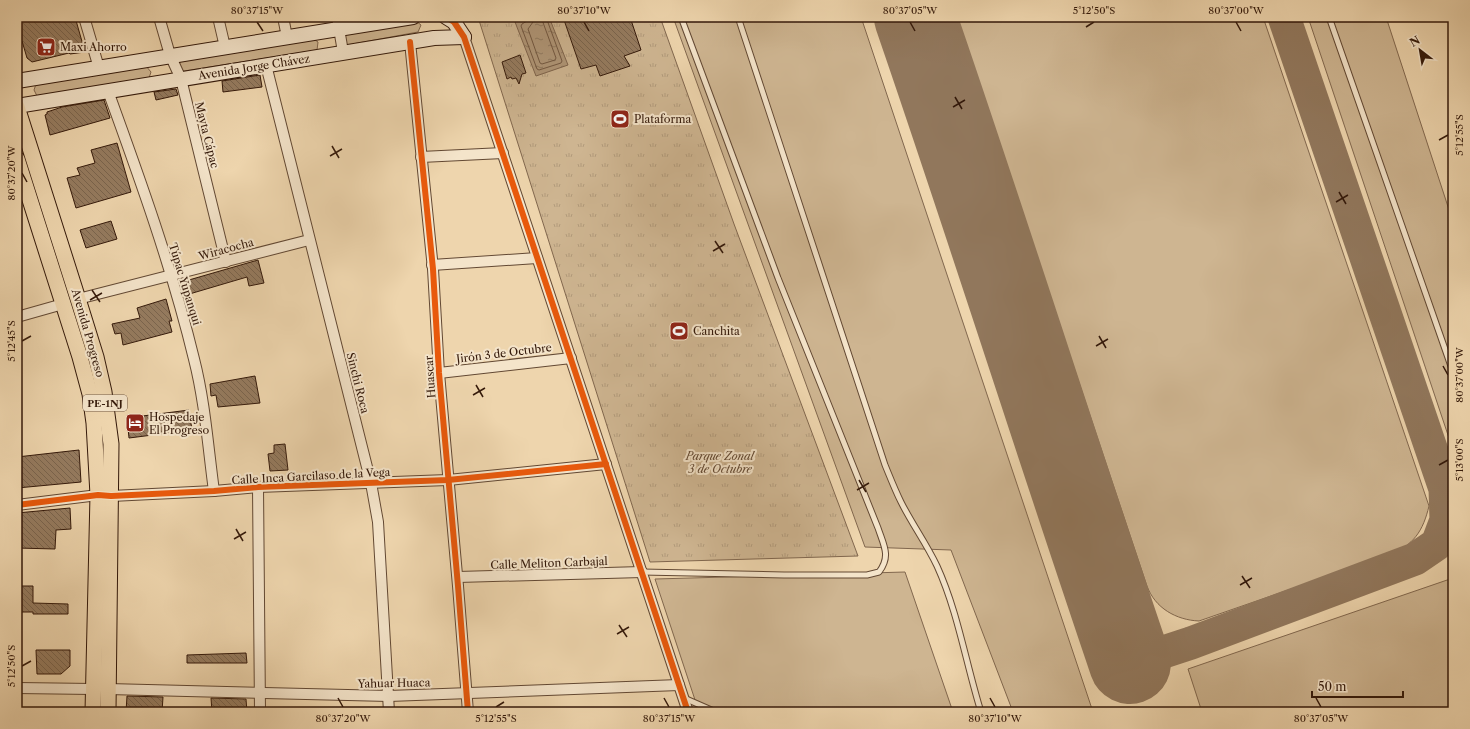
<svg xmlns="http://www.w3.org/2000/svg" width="1470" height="729" viewBox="0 0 1470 729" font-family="'Libre Caslon Text',serif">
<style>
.grass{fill:#ceb591;stroke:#81674e}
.park{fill:url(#park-tufts);stroke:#81674e}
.water{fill:url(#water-ripples);stroke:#7e634b}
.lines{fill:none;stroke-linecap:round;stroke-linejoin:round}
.shore{stroke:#725740;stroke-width:1}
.taxiway{stroke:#91775c;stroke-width:33}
.runway{stroke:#91775c;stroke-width:82}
.building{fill:url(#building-back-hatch);stroke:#34190a}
.lane-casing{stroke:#624833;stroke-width:7}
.street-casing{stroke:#624833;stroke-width:12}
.secondary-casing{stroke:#34190a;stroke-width:16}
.primary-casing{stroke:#34190a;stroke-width:17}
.lane{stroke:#f4e4ca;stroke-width:5}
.street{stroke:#f4e4ca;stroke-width:10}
.secondary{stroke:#f4e4ca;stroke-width:14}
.primary{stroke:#eed5ad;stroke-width:15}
.cycleway-casing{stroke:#f4e4ca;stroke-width:8}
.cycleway{stroke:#e8590c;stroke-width:6}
.ticks{fill:none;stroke:#34190a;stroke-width:1.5}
.labels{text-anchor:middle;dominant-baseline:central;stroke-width:4;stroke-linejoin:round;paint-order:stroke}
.shield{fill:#f4e4ca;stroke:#6e5644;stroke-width:1}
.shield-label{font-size:10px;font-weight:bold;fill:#34190a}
.poi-label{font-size:11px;fill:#34190a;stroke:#f4e4ca;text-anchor:start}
.street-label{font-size:11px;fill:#34190a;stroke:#f4e4ca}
.park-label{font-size:11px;font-style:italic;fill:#624832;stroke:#f4e4ca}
.neatline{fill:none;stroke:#34190a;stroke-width:1.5}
.ticks-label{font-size:10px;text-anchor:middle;fill:#34190a}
</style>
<defs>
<pattern id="park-tufts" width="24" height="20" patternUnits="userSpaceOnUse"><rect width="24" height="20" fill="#ceb591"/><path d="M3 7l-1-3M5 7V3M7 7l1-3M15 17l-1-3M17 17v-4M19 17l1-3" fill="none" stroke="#b29b7c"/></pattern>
<pattern id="water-ripples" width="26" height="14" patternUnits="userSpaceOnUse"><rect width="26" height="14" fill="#af9576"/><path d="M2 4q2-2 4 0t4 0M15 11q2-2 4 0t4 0" fill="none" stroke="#8f795f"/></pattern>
<pattern id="building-back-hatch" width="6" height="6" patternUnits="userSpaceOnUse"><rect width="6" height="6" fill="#957b5f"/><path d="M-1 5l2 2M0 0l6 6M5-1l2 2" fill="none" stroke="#7a644d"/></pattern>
</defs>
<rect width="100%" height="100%" fill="#eed5ad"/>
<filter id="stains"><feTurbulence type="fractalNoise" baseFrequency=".005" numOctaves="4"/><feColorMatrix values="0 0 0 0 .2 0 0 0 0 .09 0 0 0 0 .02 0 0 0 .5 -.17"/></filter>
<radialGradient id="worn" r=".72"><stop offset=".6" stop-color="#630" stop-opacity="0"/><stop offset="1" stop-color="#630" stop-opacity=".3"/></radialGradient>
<g class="grass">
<polygon points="673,17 861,17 1093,712 1013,712 951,550 865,547"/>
<path d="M955,17H1263L1429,506C1423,531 1414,545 1389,555L1199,621C1176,620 1155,608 1147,586L1041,269Z"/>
<polygon points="1308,17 1386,17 1453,222 1453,450"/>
<polygon points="416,21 421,25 418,32 347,45 344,38 346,32"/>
<polygon points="312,38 318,42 317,50 184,71 179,68 180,61"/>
<polygon points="146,66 151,72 149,78 37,96 34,90 36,84"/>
<polygon points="905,572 953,712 699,712 655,579"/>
<polygon points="1453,578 1453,712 1202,712 1188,669"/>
</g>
<polygon class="park" points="478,17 660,17 734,224 858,556 650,562"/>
<polygon class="water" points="530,17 549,17 568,65 536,76 515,22"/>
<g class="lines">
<g class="shore">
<polyline points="529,17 527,21 522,24 521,26 537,69 539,70 561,63 562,61 546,17"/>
<polyline points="534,17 533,22 528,29 540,63 542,64 555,60 556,58 541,17"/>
</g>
<polyline class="taxiway" points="1130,663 1191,643 1415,559 1437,544 1446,520 1445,489 1284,17"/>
<path class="runway" d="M915,17C989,232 1057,448 1130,663"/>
</g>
<g class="building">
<polygon points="17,17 75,17 85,52 70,54 69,53 32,62 27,58 22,41 17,41"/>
<polygon points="563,17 630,17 641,50 624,56 630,66 600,76 596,65 581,69"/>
<polygon points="520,55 526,73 522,74 519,84 516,78 512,79 511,77 507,79 502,62"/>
<polygon points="260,75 262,87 223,92 222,81"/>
<polygon points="176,89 178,95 156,100 154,92"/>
<polygon points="104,100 110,118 50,135 45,115 47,114 47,112 62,107"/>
<polygon points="117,143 131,192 76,208 67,178 80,175 77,168 95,163 91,150"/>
<polygon points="111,221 117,239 86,248 80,230"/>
<polygon points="258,260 264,283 249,286 247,277 186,295 182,282"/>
<polygon points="166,299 172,321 169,321 172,332 123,345 121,333 115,334 112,324 140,318 137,308"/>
<polygon points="255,376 260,403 218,407 216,395 211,396 210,384"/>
<polygon points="189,410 192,430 129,438 127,418"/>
<polygon points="285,444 288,470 270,471 268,454 274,453 274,445"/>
<polygon points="79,450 81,482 17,488 17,457"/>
<polygon points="70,508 71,529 56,530 55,549 17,548 17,513"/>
<polygon points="17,586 33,586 33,603 68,604 68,614 33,614 33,612 17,612"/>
<polygon points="36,650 70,650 70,666 61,674 37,674"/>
<polygon points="246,653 247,663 187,663 187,655"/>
<polygon points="127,696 163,697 162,712 126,712"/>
<polygon points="211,698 246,699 247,712 212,712"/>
</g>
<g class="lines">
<g class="lane-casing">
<g id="lane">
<path d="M738,17L885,465C890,477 895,490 901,502C912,524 926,543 937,566C958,612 966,664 981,712"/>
<polyline points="1329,17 1453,372"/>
<path d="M642,572L784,575H867L879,572C891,556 884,546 878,528L778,278L681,17"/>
<polyline points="684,698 716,712"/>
</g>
</g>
<g class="street-casing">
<g id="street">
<polyline points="84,17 99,68"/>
<polyline points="159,17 170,55 181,79 226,262"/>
<polyline points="218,17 225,47"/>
<polyline points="283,17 287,37"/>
<polyline points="337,17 343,52"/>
<polyline points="464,37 688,712"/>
<polyline points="410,42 433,269 439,373 458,586 468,712"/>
<polyline points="266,65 371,483 378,522 389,712"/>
<path d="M108,91C140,179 172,268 194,359C205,402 208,447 214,491"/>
<polyline points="421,157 503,153"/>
<polyline points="432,265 537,258"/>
<polyline points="78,299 309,240"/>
<polyline points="17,317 63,304"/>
<polyline points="439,373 571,358"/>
<polyline points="258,487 260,712"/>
<polyline points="17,505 98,495 111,496 214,491 258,487 448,480 606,464"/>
<polyline points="458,577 642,572"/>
<polyline points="17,688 93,689"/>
<polyline points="108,689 389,696 679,685"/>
</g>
</g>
<g class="secondary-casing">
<g id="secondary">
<polyline points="446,17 454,22 464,37"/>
<polyline points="17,81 413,17"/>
<polyline points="17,106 434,38 464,37"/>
</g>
</g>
<g class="primary-casing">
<g id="primary">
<polyline points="17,107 78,299 96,357 104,392 111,444 108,712"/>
<polyline points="17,159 80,357 90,394 94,423 98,495 93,712"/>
</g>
</g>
<use href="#lane" class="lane"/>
<use href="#street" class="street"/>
<use href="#secondary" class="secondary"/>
<use href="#primary" class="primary"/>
<g class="cycleway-casing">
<g id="cycleway">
<polyline points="446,17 454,22 464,37 688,712"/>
<polyline points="410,42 433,269 439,373 458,586 468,712"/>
<polyline points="17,505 98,495 111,496 214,491 258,487 448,480 606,464"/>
</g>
</g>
<use href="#cycleway" class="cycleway"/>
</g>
<path class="ticks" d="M257,22L263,31M584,22L589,31M910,22L915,31M1236,22L1241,31M1086,27L1094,22M955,97L962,109M953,107L965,100M1439,140L1448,135M332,146L339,158M330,156L342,149M22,173L27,182M1339,192L1346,204M1336,202L1348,195M715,241L723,253M713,251L725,244M92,290L100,302M90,300L102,293M1099,336L1106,348M22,341L31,336M1096,346L1108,339M1443,366L1448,375M476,385L483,397M473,395L485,388M1439,465L1448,460M859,480L866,492M857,490L869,483M236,529L243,541M234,539L246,532M1242,576L1250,588M1240,585L1252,578M619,625L627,637M617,634L629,627M22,666L31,661M338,698L343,707M664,698L669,707M990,698L995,707M1316,698L1321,707M496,707L504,702"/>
<defs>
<g id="supermarket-square" transform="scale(1)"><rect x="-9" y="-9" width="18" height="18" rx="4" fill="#8f2418" stroke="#f4e4ca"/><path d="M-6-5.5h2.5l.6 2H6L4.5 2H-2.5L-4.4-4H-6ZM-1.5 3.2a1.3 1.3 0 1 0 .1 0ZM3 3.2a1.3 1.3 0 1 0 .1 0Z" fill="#fff"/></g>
<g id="stadium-square" transform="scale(1)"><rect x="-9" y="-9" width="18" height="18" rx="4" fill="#8f2418" stroke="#f4e4ca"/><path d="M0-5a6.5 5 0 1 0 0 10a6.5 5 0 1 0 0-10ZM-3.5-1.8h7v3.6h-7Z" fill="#fff"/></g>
<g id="hotel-square" transform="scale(1)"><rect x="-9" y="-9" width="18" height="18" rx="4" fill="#8f2418" stroke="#f4e4ca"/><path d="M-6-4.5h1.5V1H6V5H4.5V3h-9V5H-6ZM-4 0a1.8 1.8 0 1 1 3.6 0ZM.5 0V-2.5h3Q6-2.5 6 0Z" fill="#fff"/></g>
</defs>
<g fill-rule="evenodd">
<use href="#supermarket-square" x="46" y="47"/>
<use href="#stadium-square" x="620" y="119"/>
<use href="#stadium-square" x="679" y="331"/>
<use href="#hotel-square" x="135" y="423"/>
</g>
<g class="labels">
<rect class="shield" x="83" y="395" width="44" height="16" rx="3"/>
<g class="shield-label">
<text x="105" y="403">PE-1NJ</text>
</g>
<g class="poi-label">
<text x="60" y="47">Maxi Ahorro</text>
<text x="634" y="119">Plataforma</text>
<text x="693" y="331">Canchita</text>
<text x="149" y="417">Hospedaje<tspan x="149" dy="13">El Progreso</tspan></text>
</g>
<g class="street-label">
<text transform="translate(254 67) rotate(-9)">Avenida Jorge Chávez</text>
<text transform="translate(207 135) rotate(76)">Mayta Cápac</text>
<text transform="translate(226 249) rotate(-15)">Wiracocha</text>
<text transform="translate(185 284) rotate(73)">Túpac Yupanqui</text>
<text transform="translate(88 333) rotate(74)">Avenida Progreso</text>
<text transform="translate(504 353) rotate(-7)">Jirón 3 de Octubre</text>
<text transform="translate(430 377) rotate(-94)">Huascar</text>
<text transform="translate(358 383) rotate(76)">Sinchi Roca</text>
<text transform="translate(311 476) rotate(-3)">Calle Inca Garcilaso de la Vega</text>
<text transform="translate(549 563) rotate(-2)">Calle Meliton Carbajal</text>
<text transform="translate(394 683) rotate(-1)">Yahuar Huaca</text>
</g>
<g class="park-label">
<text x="720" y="456">Parque Zonal<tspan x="720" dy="13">3 de Octubre</tspan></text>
</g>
</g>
<rect width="1470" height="729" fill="none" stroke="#eed5ad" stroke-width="44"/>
<g transform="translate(1420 50) rotate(329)" stroke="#f4e4ca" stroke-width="3" paint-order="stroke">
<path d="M0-3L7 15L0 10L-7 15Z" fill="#34190a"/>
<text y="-6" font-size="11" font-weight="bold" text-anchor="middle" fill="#34190a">N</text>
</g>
<path d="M1312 691v6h91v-6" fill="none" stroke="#34190a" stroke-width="2"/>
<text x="1318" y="691" font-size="12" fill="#34190a" stroke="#f4e4ca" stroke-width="3" paint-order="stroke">50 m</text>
<rect x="22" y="22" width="1426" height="685" class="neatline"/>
<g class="ticks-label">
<text x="257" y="14">80°37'15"W</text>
<text x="584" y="14">80°37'10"W</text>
<text x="910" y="14">80°37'05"W</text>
<text x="1094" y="14">5°12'50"S</text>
<text x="1236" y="14">80°37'00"W</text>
<text transform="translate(1459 135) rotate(-90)" y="4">5°12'55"S</text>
<text transform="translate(11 173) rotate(-90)" y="4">80°37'20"W</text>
<text transform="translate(11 341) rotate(-90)" y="4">5°12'45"S</text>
<text transform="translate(1459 375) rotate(-90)" y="4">80°37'00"W</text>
<text transform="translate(1459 460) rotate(-90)" y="4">5°13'00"S</text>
<text transform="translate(11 666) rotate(-90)" y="4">5°12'50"S</text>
<text x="343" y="722">80°37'20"W</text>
<text x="496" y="722">5°12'55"S</text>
<text x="669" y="722">80°37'15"W</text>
<text x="995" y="722">80°37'10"W</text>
<text x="1321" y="722">80°37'05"W</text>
</g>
<rect width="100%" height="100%" filter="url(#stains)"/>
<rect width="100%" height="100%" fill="url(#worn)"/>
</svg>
